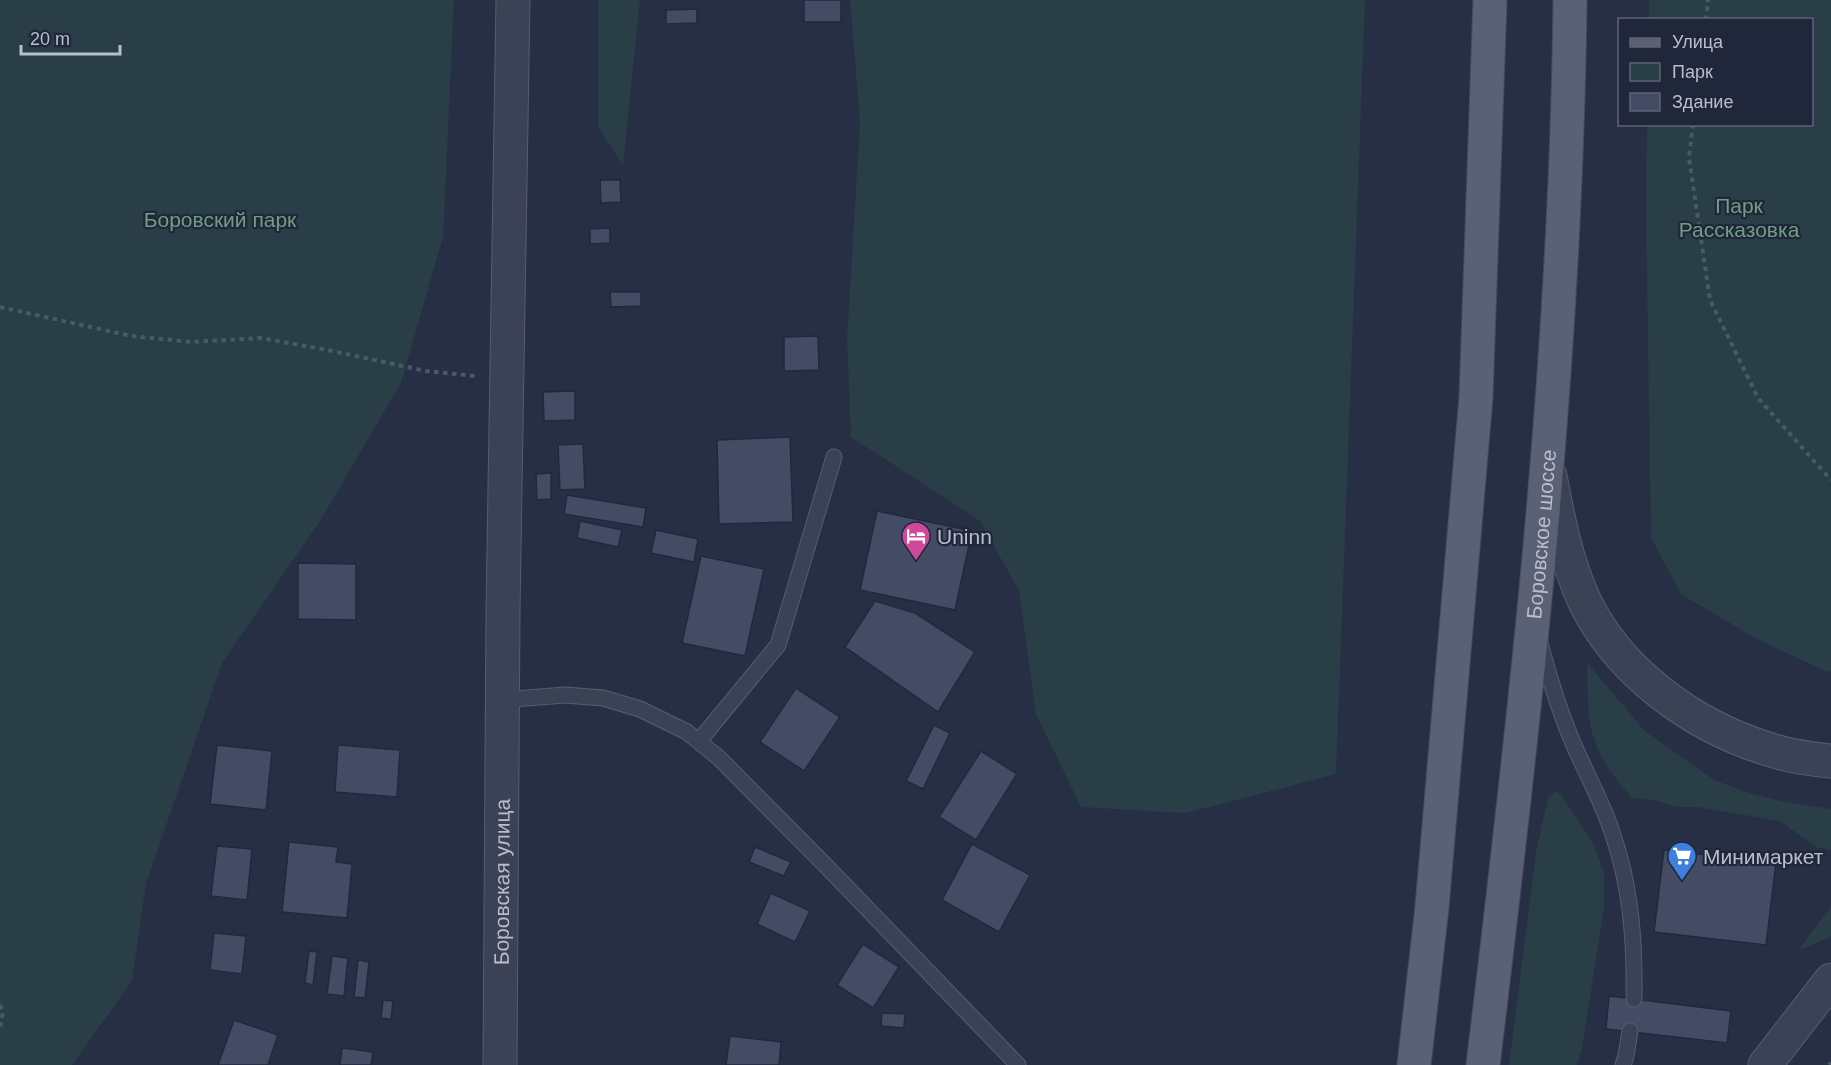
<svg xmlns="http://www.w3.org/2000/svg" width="1831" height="1065" viewBox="0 0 1831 1065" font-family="Arial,sans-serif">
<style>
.green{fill:#293e46}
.building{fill:#444c65;stroke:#22293c;stroke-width:1.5}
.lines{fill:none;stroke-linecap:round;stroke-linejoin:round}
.service-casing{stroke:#575d6f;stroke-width:17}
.tertiary-casing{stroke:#575d6f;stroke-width:35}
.primary-casing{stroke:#454b5e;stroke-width:35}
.path{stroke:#475b62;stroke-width:4;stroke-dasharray:4.5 4.5;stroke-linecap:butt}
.service{stroke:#3b4255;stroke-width:15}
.tertiary{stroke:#3b4255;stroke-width:33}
.primary{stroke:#5a6174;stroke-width:33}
.labels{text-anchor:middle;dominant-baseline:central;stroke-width:4.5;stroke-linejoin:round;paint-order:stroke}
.park-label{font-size:21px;fill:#6f9f82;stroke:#20273a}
.street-label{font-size:21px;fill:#b9bece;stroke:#20273a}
.poi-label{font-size:21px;fill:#b9bece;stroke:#20273a;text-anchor:start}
</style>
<rect width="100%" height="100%" fill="#272f45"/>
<g class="green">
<polygon points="0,0 454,0 443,237 401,383 320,521 222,663 146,884 132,981 72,1065 0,1065"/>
<polygon points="598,0 640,0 623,165 598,127"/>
<polygon points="850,0 1365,0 1336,774 1186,813 1081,807 1036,714 1019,591 980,521 851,437 847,340 860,122"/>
<polygon points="1649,0 1831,0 1831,672 1825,671 1755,638 1681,594 1651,538 1646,212 1647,125 1812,124 1812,20 1649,19"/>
<path d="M1587,663L1645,731L1714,780L1750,793L1781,801L1831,809V850L1816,847L1780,821L1697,807H1676L1654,800L1632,798C1619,783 1604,766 1597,747C1586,721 1588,691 1587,663Z"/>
<polygon points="1555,791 1561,795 1593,843 1604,873 1604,907 1582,1049 1577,1065 1509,1065 1536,852 1548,797"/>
<polygon points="1831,907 1831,937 1798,950"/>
</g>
<g class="building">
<rect x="804" y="0" width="37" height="22"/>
<polygon points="697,9 697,23 666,24 666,10"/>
<polygon points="600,180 620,180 621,202 601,203"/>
<polygon points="610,228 610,243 590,244 590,229"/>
<polygon points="610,292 641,292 641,306 611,307"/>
<polygon points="818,336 819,370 784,371 784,337"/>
<polygon points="575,391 575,420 544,421 543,392"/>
<polygon points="790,437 793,522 719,524 717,440"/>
<polygon points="583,444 585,489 560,490 558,445"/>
<polygon points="551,473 551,499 537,500 536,474"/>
<polygon points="567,495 646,508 643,527 564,514"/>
<polygon points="877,511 972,531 955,610 860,590"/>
<polygon points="580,521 622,530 618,547 577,538"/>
<polygon points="656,530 698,539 694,562 651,553"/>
<polygon points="701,556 764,569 745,656 682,643"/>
<polygon points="298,563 356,564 356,620 298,619"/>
<polygon points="875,601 915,613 975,652 938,712 845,647"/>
<polygon points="796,688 840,717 804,771 760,742"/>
<polygon points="934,725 950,733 923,789 906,781"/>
<polygon points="217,745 272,751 266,810 210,804"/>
<polygon points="338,745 400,750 397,797 335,792"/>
<polygon points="981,751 1017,774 976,840 939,817"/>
<polygon points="289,842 338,847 336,862 352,864 347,918 282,912"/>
<polygon points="972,844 1030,875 999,932 942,900"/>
<polygon points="217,846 252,849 247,900 211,896"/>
<polygon points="755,847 791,862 784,876 749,862"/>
<polygon points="1664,850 1776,863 1766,945 1654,932"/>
<polygon points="771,893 810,911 795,942 757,924"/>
<polygon points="214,933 246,936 242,974 210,970"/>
<polygon points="863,944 899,967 873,1008 837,985"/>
<polygon points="309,951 317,952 313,985 305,983"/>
<polygon points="332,956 348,958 344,996 327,994"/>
<polygon points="358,960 369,962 365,998 354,997"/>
<polygon points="1609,996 1731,1011 1727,1043 1606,1029"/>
<polygon points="383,1000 393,1001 391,1019 381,1018"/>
<polygon points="882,1013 905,1014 904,1028 881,1026"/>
<polygon points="234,1020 278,1035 268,1065 218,1065"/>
<polygon points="730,1036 781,1042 779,1065 726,1065"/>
<polygon points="342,1048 373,1052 371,1065 340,1065"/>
</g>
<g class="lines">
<g class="service-casing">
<g id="service">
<path d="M1540,643C1550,681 1561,717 1577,752C1589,779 1603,804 1612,832C1631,886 1635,942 1634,999"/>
<polyline points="502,700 565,695 603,698 640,709 687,732 719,758 830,870 1018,1065"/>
<polyline points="699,741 778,645 834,457"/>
<polyline points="1623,1065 1626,1056 1630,1031"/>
</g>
</g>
<g class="tertiary-casing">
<g id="tertiary">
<path d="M1550,476C1558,518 1566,560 1584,600C1618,672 1693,726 1768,749C1788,756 1810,759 1831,761"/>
<path id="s1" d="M500,1065L503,611L513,0"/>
<polyline points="1765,1065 1831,980"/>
</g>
</g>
<g class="primary-casing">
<g id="primary">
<polyline points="1414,1065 1432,907 1476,397 1490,0"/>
<path id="s2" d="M1483,1065C1526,711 1566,357 1570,0"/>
</g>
</g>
<g class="path">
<polyline points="1706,20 1708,0"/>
<polyline points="1693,124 1689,158 1710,300 1758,398 1831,480"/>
<polyline points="0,307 131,336 192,342 261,338 332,351 426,371 475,376"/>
<polyline points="0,1005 3,1011 0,1029"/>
<polyline points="1829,1065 1831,1063"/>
</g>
<use href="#service" class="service"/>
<use href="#tertiary" class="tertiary"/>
<use href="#primary" class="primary"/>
</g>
<defs>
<g id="hotel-pin" transform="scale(1.5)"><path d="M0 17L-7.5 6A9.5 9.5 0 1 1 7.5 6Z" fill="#d1479c" stroke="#20273a"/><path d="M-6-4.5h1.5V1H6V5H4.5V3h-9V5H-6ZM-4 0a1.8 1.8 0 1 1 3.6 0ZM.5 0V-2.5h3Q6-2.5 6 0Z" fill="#fff"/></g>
<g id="supermarket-pin" transform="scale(1.5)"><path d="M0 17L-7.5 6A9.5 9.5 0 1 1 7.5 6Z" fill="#3f7fe0" stroke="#20273a"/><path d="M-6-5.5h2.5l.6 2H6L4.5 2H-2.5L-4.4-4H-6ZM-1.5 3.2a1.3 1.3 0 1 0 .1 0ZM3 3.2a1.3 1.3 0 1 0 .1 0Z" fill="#fff"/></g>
</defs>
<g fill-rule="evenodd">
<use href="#hotel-pin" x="916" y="536"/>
<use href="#supermarket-pin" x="1682" y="856"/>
</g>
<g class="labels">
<g class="park-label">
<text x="1739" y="205">Парк<tspan x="1739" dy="24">Рассказовка</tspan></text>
<text x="220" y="219">Боровский парк</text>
</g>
<g class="street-label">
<text stroke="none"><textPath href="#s2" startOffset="534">Боровское шоссе</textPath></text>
<text stroke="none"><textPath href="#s1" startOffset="183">Боровская улица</textPath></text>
</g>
<g class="poi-label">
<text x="937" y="536">Uninn</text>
<text x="1703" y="856">Минимаркет</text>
</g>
</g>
<rect x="1618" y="18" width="195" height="108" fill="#20273a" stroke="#5d6375" stroke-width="1.5"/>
<rect x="1630" y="38" width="30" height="9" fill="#5a6174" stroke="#5d6375" stroke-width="1.5"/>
<text x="1672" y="48" font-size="18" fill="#b9bece">Улица</text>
<rect x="1630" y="63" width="30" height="18" fill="#293e46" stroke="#5d6375" stroke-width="1.5"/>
<text x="1672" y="78" font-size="18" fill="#b9bece">Парк</text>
<rect x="1630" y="93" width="30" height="18" fill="#444c65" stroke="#5d6375" stroke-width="1.5"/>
<text x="1672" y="108" font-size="18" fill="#b9bece">Здание</text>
<path d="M21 45v9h99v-9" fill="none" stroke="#b9bece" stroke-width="3"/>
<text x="30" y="45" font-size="18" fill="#b9bece" stroke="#20273a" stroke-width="4.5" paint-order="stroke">20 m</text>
</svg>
